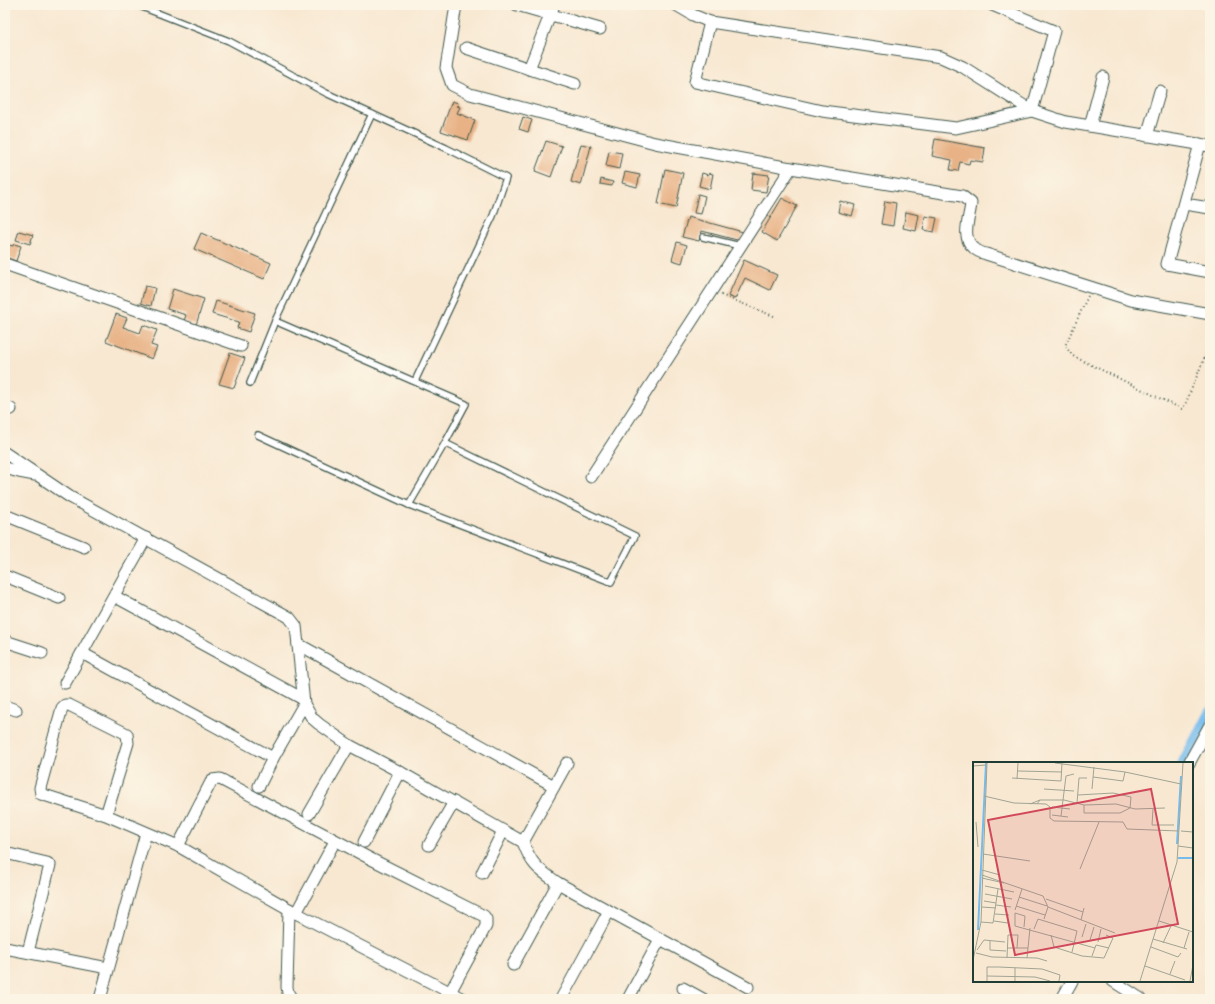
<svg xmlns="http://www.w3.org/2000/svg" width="1215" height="1004" viewBox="0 0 1215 1004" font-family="'IM FELL DW Pica',serif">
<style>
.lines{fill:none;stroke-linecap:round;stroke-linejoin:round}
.canal{stroke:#75bced;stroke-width:11}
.building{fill:#e8b286}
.service-casing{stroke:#40574c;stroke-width:8}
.minor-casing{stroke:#40574c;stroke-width:13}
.path{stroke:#40574c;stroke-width:2;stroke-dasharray:1 3;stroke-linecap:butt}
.service{stroke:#fff;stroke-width:5.5}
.minor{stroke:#fff;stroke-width:11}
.inset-river{fill:none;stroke:#75bced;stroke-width:2}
.inset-road{fill:none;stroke:#a1a493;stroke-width:1}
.view{fill:#d1495b;fill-opacity:0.15;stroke:#d1495b;stroke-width:2}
.inset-edge{fill:none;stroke:#1f3d34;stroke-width:2}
</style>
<rect width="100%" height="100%" fill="#fcf5e5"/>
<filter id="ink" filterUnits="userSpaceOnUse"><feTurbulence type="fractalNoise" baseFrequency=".025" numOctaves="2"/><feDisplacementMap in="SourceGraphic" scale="8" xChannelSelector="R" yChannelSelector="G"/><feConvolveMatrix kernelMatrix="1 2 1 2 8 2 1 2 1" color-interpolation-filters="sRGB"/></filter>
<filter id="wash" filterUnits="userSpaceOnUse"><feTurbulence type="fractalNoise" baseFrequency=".012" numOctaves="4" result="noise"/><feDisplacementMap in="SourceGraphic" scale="16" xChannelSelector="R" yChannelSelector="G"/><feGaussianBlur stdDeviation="0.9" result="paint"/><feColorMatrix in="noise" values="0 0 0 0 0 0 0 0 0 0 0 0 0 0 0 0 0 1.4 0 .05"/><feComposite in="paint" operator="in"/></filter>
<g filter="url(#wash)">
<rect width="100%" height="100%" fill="#f8e8d2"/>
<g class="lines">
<polyline class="canal" points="1183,763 1210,712"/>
</g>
<g id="blocks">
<g class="building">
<polygon points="452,101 458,103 457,106 460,107 457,113 475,120 468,140 441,131"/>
<polygon points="523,117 532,120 528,132 519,129"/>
<polygon points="935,139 985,148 983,162 970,160 969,164 960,162 958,171 950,170 952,160 932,156"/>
<polygon points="546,141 562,146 551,177 535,171"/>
<polygon points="581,144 591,146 581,185 571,182"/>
<polygon points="609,151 622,153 619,169 606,166"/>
<polygon points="665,169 683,173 676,208 658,204"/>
<polygon points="625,172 640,175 637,187 622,183"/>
<polygon points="702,173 708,175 709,173 713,174 710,189 699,186"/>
<polygon points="753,173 769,175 766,192 751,190"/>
<polygon points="601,179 613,182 612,186 600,184"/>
<polygon points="698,194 705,196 701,214 694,213"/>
<polygon points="782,198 797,206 777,241 762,232"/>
<polygon points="840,201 855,205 852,216 838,212"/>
<polygon points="885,201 896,203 893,226 881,224"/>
<polygon points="906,212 919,215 916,231 903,228"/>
<polygon points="925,216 937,218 934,232 923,230"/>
<polygon points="688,217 743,232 741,241 702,231 699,241 682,237"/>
<polygon points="19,231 33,235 30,244 16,240"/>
<polygon points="201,233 271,263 264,279 194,249"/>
<polygon points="677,242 687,245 682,263 672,260"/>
<polygon points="5,244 13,246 14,244 21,246 16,261 5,257"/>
<polygon points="744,260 777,275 770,290 745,278 735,299 728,296"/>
<polygon points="145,286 155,288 151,306 141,303"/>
<polygon points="173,289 204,299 196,325 184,321 186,315 167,309"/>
<polygon points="216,301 255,313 249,332 237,328 239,322 212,314"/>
<polygon points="116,314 127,318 123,327 140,333 143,325 157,330 151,345 157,347 152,359 106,341"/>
<polygon points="230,353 245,358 234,388 219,384"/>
</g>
</g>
</g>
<g filter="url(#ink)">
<use href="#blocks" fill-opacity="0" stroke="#40574c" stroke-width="1"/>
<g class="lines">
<g class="service-casing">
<g id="service">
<polyline points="137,5 229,41 326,93 446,148 506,178 493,216 415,381"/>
<polyline points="703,237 740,246"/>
<polyline points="275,321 466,404 445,443 409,505"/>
<polyline points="250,383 275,321 372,114"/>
<polyline points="258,435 409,505 611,582 635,536 445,443"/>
</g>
</g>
<g class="minor-casing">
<g id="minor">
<path d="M456,5L446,68L452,85L470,94L655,143L791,168L962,196L971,203C970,218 960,237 974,248C977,251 982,253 986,254L1131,300L1210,314"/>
<polyline points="517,5 600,29"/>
<polyline points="676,5 693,15 710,22 941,57 963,67 1032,111 1066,122 1210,146"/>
<polyline points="710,22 695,82 822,111 956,128 1032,111 1054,31 992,5"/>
<polyline points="466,48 575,84"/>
<polyline points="529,69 554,5"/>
<polyline points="1090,126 1103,77"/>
<polyline points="1147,136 1160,91"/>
<polyline points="1200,144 1167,264 1210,272"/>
<polyline points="1184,204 1210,208"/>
<polyline points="5,264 241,346"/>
<polyline points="5,406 11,409"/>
<path d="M5,453L70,497L289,617L296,626L304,704L312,718L319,724L349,745L400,772L523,842C532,866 538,869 558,883L748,987"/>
<polyline points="5,468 19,472 35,475"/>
<polyline points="591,477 791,168"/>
<polyline points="5,515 84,547"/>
<polyline points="5,576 59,598"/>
<polyline points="114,596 303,699"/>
<polyline points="5,641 42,653"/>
<polyline points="298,644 554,786"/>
<polyline points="82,653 273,758"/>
<polyline points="65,683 146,538"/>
<polyline points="5,706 16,710"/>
<polyline points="1189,763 1210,725"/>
<polyline points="259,786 273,758 304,704"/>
<polyline points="309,814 349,745"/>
<polyline points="106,815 128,743 127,734 69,705 65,705 62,708 40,788 41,794 106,815 178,846 296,913 463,999"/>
<polyline points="364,842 400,772"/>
<polyline points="523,842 567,763"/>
<polyline points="429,845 454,802"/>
<polyline points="178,846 212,780 220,779 369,858 484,916 486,919 486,926 447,998"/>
<polyline points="5,853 47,863 50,865 28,952"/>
<polyline points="482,873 503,831"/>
<polyline points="289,909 287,987 288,993 292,999"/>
<polyline points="296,913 335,841"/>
<polyline points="5,948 108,968"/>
<polyline points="513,965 558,883"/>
<polyline points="1113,981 1141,999"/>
<polyline points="683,988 703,999"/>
<polyline points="100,999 146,833"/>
<polyline points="561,999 609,911"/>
<polyline points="628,999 660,939"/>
<polyline points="1062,999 1072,981"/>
</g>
</g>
<g class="path">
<polyline points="721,295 776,317"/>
<polyline points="1088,296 1065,346 1073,356 1182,409 1185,405 1206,354"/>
</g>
<use href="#service" class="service"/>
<use href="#minor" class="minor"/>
</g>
</g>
<g transform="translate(973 762)">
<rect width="220" height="220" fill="#f8e8d2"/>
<path class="inset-river" d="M204,82L208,14M205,96H220M5,168L13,1"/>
<path class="inset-road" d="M82,1L152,10L208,22M0,4L13,3M45,9L89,10M120,15L150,19L152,10M39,16L88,19L89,1M44,17L45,1M71,27L101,29M119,27L121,5M105,33L140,31L158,35L157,46L147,51H111V43M11,34L41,41L73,42L77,45V56L81,59L150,60L154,67L206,69M67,38H91L111,43L143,42L162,47L192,46M104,41L106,16H114M57,42L67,38L64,42M79,45L97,47M180,47L179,63H201M79,53L95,55M88,54L93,14L101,12M3,60L5,85M208,69L220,70M205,84L220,86M10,92L57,99M107,107L126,60M9,108L27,113M9,113L70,134L75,145L71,157M9,116L31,121M12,124L41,130M12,132L39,137M46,135L74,144M73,137L110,150M11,139L23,141M23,143L38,145M43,144L72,153M9,145L23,146M75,145L142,171M42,148L49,127M22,152L36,153M108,158L111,146M21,159L35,161M186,159L220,170M8,160L20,161L25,127M51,165L52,154L42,151V164L122,186M61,167L65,157L104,169L99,190M78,173L81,185L109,194L131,196L140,176L133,173M109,175L113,162M180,177L214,187M117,178L121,165M17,179V188L33,189M125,180L128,167M190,181L198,164M178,185L205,195L208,191M34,186H55M211,186L216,170M4,188L11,178L32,180M3,191L19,195L64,196L74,199M119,194L123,183L136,186M34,196L35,173H45L44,186M54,196L57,166M0,198L8,160L14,1M172,204L212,218M197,212L202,199M14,214L62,215L77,219M14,219V205H26L69,207L87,213L86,219M42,219V206M167,219L204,100L210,1M217,219L220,203"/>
<path class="view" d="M178,27L205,162L42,193L15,58Z"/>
<rect width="220" height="220" class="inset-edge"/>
</g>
<rect width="1215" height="1004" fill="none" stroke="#fcf5e5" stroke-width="20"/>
</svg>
